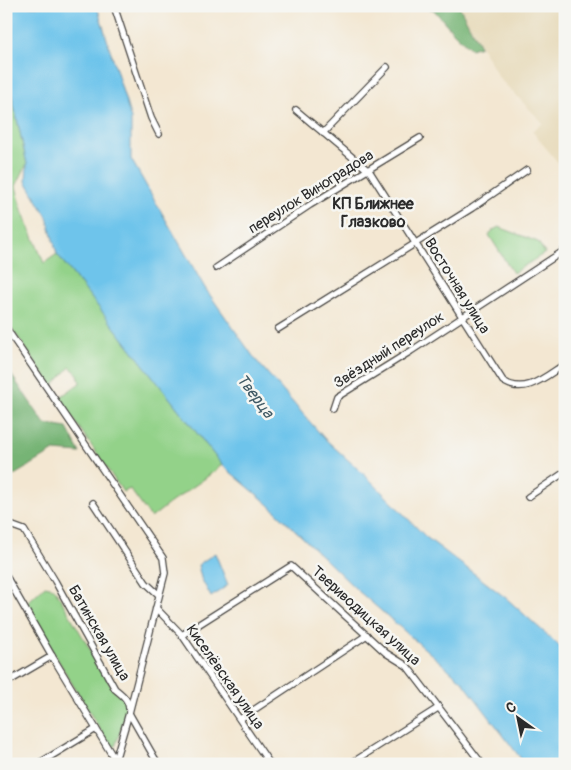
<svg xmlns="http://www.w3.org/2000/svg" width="571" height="770" viewBox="0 0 571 770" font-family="Pangolin,sans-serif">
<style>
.built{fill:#e7daba}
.green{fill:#93d289;stroke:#5f7e5a}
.forest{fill:#76b475;stroke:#507050}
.water{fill:#6ec4eb;stroke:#4c788b}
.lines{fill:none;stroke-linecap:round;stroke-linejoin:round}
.minor-casing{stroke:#494744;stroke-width:8}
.minor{stroke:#fff;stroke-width:5.5}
.labels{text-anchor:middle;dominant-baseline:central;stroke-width:5;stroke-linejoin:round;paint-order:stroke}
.street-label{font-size:15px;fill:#2b2b2b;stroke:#f6f6f2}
.neighbourhood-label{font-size:16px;font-weight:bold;fill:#2b2b2b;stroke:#f6f6f2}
.water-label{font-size:16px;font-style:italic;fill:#3f5965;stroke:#f6f6f2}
</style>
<rect width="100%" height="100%" fill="#f6f6f2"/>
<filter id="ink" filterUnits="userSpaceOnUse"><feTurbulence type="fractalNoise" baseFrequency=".02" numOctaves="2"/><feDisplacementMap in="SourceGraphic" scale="10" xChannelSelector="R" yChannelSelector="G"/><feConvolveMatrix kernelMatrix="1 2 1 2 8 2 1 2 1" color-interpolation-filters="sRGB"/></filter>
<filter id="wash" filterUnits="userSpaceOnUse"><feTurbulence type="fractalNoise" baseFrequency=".0096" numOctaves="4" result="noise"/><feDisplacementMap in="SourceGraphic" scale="20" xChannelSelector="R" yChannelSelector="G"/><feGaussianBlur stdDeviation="1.12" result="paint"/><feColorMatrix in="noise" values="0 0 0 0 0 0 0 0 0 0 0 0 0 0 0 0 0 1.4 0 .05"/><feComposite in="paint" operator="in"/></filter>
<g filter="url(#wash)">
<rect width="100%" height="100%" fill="#f3e7d2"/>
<polygon class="built" points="459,6 565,6 565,171 532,131 543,123 499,78"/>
<g class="green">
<path d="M6,69L27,164L16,186L22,210L44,263L57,254L222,465C200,484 173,499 151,518L130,489L123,492L59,398L80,383L78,374L70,367L52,387L6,320Z"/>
<polygon points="499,227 538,242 545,253 513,273 489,235 493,230"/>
<polygon points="45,586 54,588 114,690 126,701 128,708 115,747 110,746 108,743 27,609 29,601"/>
</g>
<g class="forest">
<polygon points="421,6 459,6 480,46 471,49 454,33 434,10"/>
<polygon points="6,367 45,424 67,428 80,453 54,451 6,480"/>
</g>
<g class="water">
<polygon points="6,6 97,6 131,119 131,159 205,288 255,359 324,438 370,480 426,537 506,598 565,651 565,764 525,764 462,681 356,589 267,503 222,465 57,254 47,217 26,181 27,164 6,69"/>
<polygon points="215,553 228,585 211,597 201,578 198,565"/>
</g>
</g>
<g filter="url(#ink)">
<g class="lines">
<g class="minor-casing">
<g id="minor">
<polyline points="114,6 151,118 159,134"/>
<path d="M296,110L370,172L503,381C525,396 546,376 565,364"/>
<polyline points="323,133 387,67"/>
<polyline points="216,268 310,205 420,138"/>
<polyline points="6,328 163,558 165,573 129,713 114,764"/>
<polyline points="278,329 472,208 527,170"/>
<polyline points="333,409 337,397 411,351 565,250"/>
<polyline points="528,497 565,472"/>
<polyline points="93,503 146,583 158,594"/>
<path d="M6,526H13L24,530L55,581L115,689C124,696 130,701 129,713L158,764"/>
<polyline points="6,576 52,656 115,760"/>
<polyline points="156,608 182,635 270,764"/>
<polyline points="182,635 291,566 386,653 407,666 482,764"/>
<polyline points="6,683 52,656"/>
<polyline points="240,719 367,635"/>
<polyline points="38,764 96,729"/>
<polyline points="350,764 438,708"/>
</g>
</g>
<use href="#minor" class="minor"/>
</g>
</g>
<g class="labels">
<g class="street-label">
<text transform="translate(311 192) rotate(-32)">переулок Виноградова</text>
<text transform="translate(457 286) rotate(58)">Восточная улица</text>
<text transform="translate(389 350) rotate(-33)">Звёздный переулок</text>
<text transform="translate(366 616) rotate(42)">Твериводицкая улица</text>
<text transform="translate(99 633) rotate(60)">Батинская улица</text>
<text transform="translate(225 677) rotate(55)">Киселёвская улица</text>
</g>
<g class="neighbourhood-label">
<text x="373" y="204">КП Ближнее<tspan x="373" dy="18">Глазково</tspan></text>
</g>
<g class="water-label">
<text transform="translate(255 396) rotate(53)">Тверца</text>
</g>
</g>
<rect width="571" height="770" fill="none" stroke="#f6f6f2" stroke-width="25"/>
<g transform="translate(518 718) rotate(327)" stroke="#f6f6f2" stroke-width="4" paint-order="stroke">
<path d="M0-4L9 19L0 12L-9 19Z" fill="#2b2b2b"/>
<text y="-8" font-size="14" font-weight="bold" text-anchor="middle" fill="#2b2b2b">С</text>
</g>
</svg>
